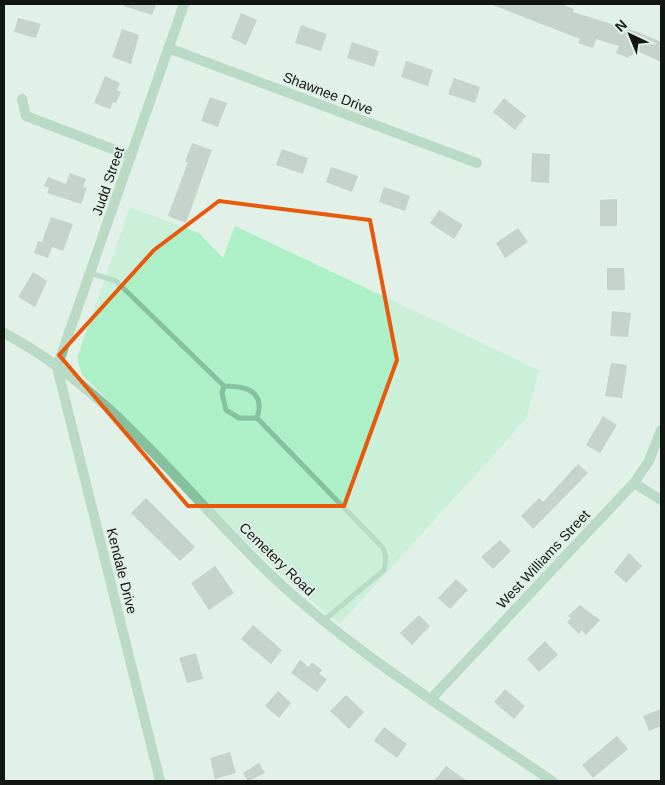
<svg xmlns="http://www.w3.org/2000/svg" width="665" height="785" viewBox="0 0 665 785" font-family="Helvetica,sans-serif">
<style>
.green{fill:#adefc7}
.building{fill:#a2b0a7}
.lines{fill:none;stroke-linecap:round;stroke-linejoin:round}
.lane{stroke:#87c09e;stroke-width:5}
.street{stroke:#87c09e;stroke-width:10}
.marked{fill:none;stroke:#e8590c;stroke-width:4;stroke-linejoin:round}
.labels{text-anchor:middle;dominant-baseline:central;stroke-width:4;stroke-linejoin:round;paint-order:stroke}
.street-label{font-size:14px;fill:#111612;stroke:#e2f1e7}
</style>
<rect width="100%" height="100%" fill="#e2f1e7"/>
<path class="green" d="M130,207L199,233L223,258L235,226L539,370L526,419L340,624C245,550 167,458 82,375L77,358Z"/>
<g class="building">
<polygon points="124,4 156,4 152,15 124,6"/>
<polygon points="490,4 561,4 574,9 573,12 638,32 661,42 661,62 635,50 632,56 630,55 628,58 616,53 619,46 596,39 593,48 578,43 580,39"/>
<polygon points="241,13 257,20 246,45 231,38"/>
<polygon points="18,18 41,24 36,38 14,32"/>
<polygon points="301,25 327,34 321,51 295,43"/>
<polygon points="122,29 139,35 131,64 112,57"/>
<polygon points="352,42 379,51 374,67 347,58"/>
<polygon points="406,61 433,70 428,86 401,77"/>
<polygon points="105,76 120,83 117,90 121,92 116,103 113,102 110,109 94,103"/>
<polygon points="454,78 480,87 475,103 448,94"/>
<polygon points="210,97 227,103 218,127 201,121"/>
<polygon points="504,98 526,116 515,130 493,112"/>
<polygon points="192,143 212,150 186,223 168,216 188,162 185,162"/>
<polygon points="282,149 308,158 303,174 276,165"/>
<polygon points="532,153 550,154 549,183 531,182"/>
<polygon points="331,167 358,176 352,192 326,182"/>
<polygon points="70,173 86,179 83,187 87,188 81,204 47,193 49,188 44,186 48,177 66,184"/>
<polygon points="384,187 410,196 405,211 379,202"/>
<polygon points="617,199 617,226 600,226 600,200"/>
<polygon points="439,210 463,225 454,239 430,223"/>
<polygon points="51,217 73,224 63,251 52,247 48,258 34,253 38,241 42,242"/>
<polygon points="518,228 528,242 505,258 496,243"/>
<polygon points="607,268 624,268 625,290 607,290"/>
<polygon points="33,272 47,281 35,307 18,297"/>
<polygon points="612,311 631,313 628,337 610,336"/>
<polygon points="611,363 627,365 622,398 605,396"/>
<polygon points="603,416 617,425 600,453 586,445"/>
<polygon points="578,464 588,473 533,529 521,516 539,498 543,502"/>
<polygon points="146,498 195,547 180,561 131,513"/>
<polygon points="500,540 511,551 493,569 481,557"/>
<polygon points="629,553 642,566 626,583 614,572"/>
<polygon points="215,566 234,593 209,610 191,583"/>
<polygon points="456,579 468,590 450,609 438,598"/>
<polygon points="580,605 600,620 586,635 582,630 579,634 567,622 571,618 568,616"/>
<polygon points="419,615 430,626 412,645 400,633"/>
<polygon points="253,625 282,650 271,664 241,639"/>
<polygon points="545,641 558,655 539,672 527,659"/>
<polygon points="196,653 203,679 187,683 179,658"/>
<polygon points="300,660 309,667 312,662 322,670 319,674 327,679 317,692 291,673"/>
<polygon points="505,689 525,706 514,719 494,702"/>
<polygon points="278,691 291,703 279,718 265,706"/>
<polygon points="346,695 364,712 349,729 330,711"/>
<polygon points="661,709 661,726 649,731 643,716"/>
<polygon points="384,727 407,744 397,758 374,741"/>
<polygon points="617,736 628,749 593,778 582,765"/>
<polygon points="230,752 236,773 215,779 210,758"/>
<polygon points="259,763 265,773 248,781 243,773"/>
<polygon points="446,766 467,781 434,781"/>
</g>
<g class="lines">
<g class="lane">
<path d="M90,273L116,281L224,386C246,386 266,391 257,418L383,548L386,558L384,570L323,621"/>
<polyline points="224,386 222,393 226,410 239,418 257,418"/>
</g>
<g class="street">
<polyline points="168,48 477,163"/>
<polyline points="22,99 26,116 131,156"/>
<path d="M4,333C111,389 185,493 272,576C356,655 457,716 552,781"/>
<polyline points="634,483 661,500"/>
<polyline points="431,699 634,483 649,461 661,430"/>
<polyline points="160,781 57,367 184,4"/>
</g>
</g>
<path d="M0 0H665V785H0ZM219,201L370,220L397,360L344,506H188L59,355L154,250Z" fill="#e2f1e7" fill-opacity=".55" fill-rule="evenodd"/>
<path class="marked" d="M219,201L370,220L397,360L344,506H188L59,355L154,250Z"/>
<g class="labels">
<g class="street-label">
<text transform="translate(328 93) rotate(21)">Shawnee Drive</text>
<text transform="translate(108 181) rotate(-71)">Judd Street</text>
<text transform="translate(277 559) rotate(44)">Cemetery Road</text>
<text transform="translate(543 559) rotate(-47)">West Williams Street</text>
<text transform="translate(122 571) rotate(76)">Kendale Drive</text>
</g>
</g>
<rect width="665" height="785" fill="none" stroke="#111612" stroke-width="10"/>
<g transform="translate(630 35) rotate(316)" stroke="#e2f1e7" stroke-width="4" paint-order="stroke">
<path d="M0-4L9 19L0 12L-9 19Z" fill="#111612"/>
<text y="-8" font-size="14" font-weight="bold" text-anchor="middle" fill="#111612">N</text>
</g>
</svg>
